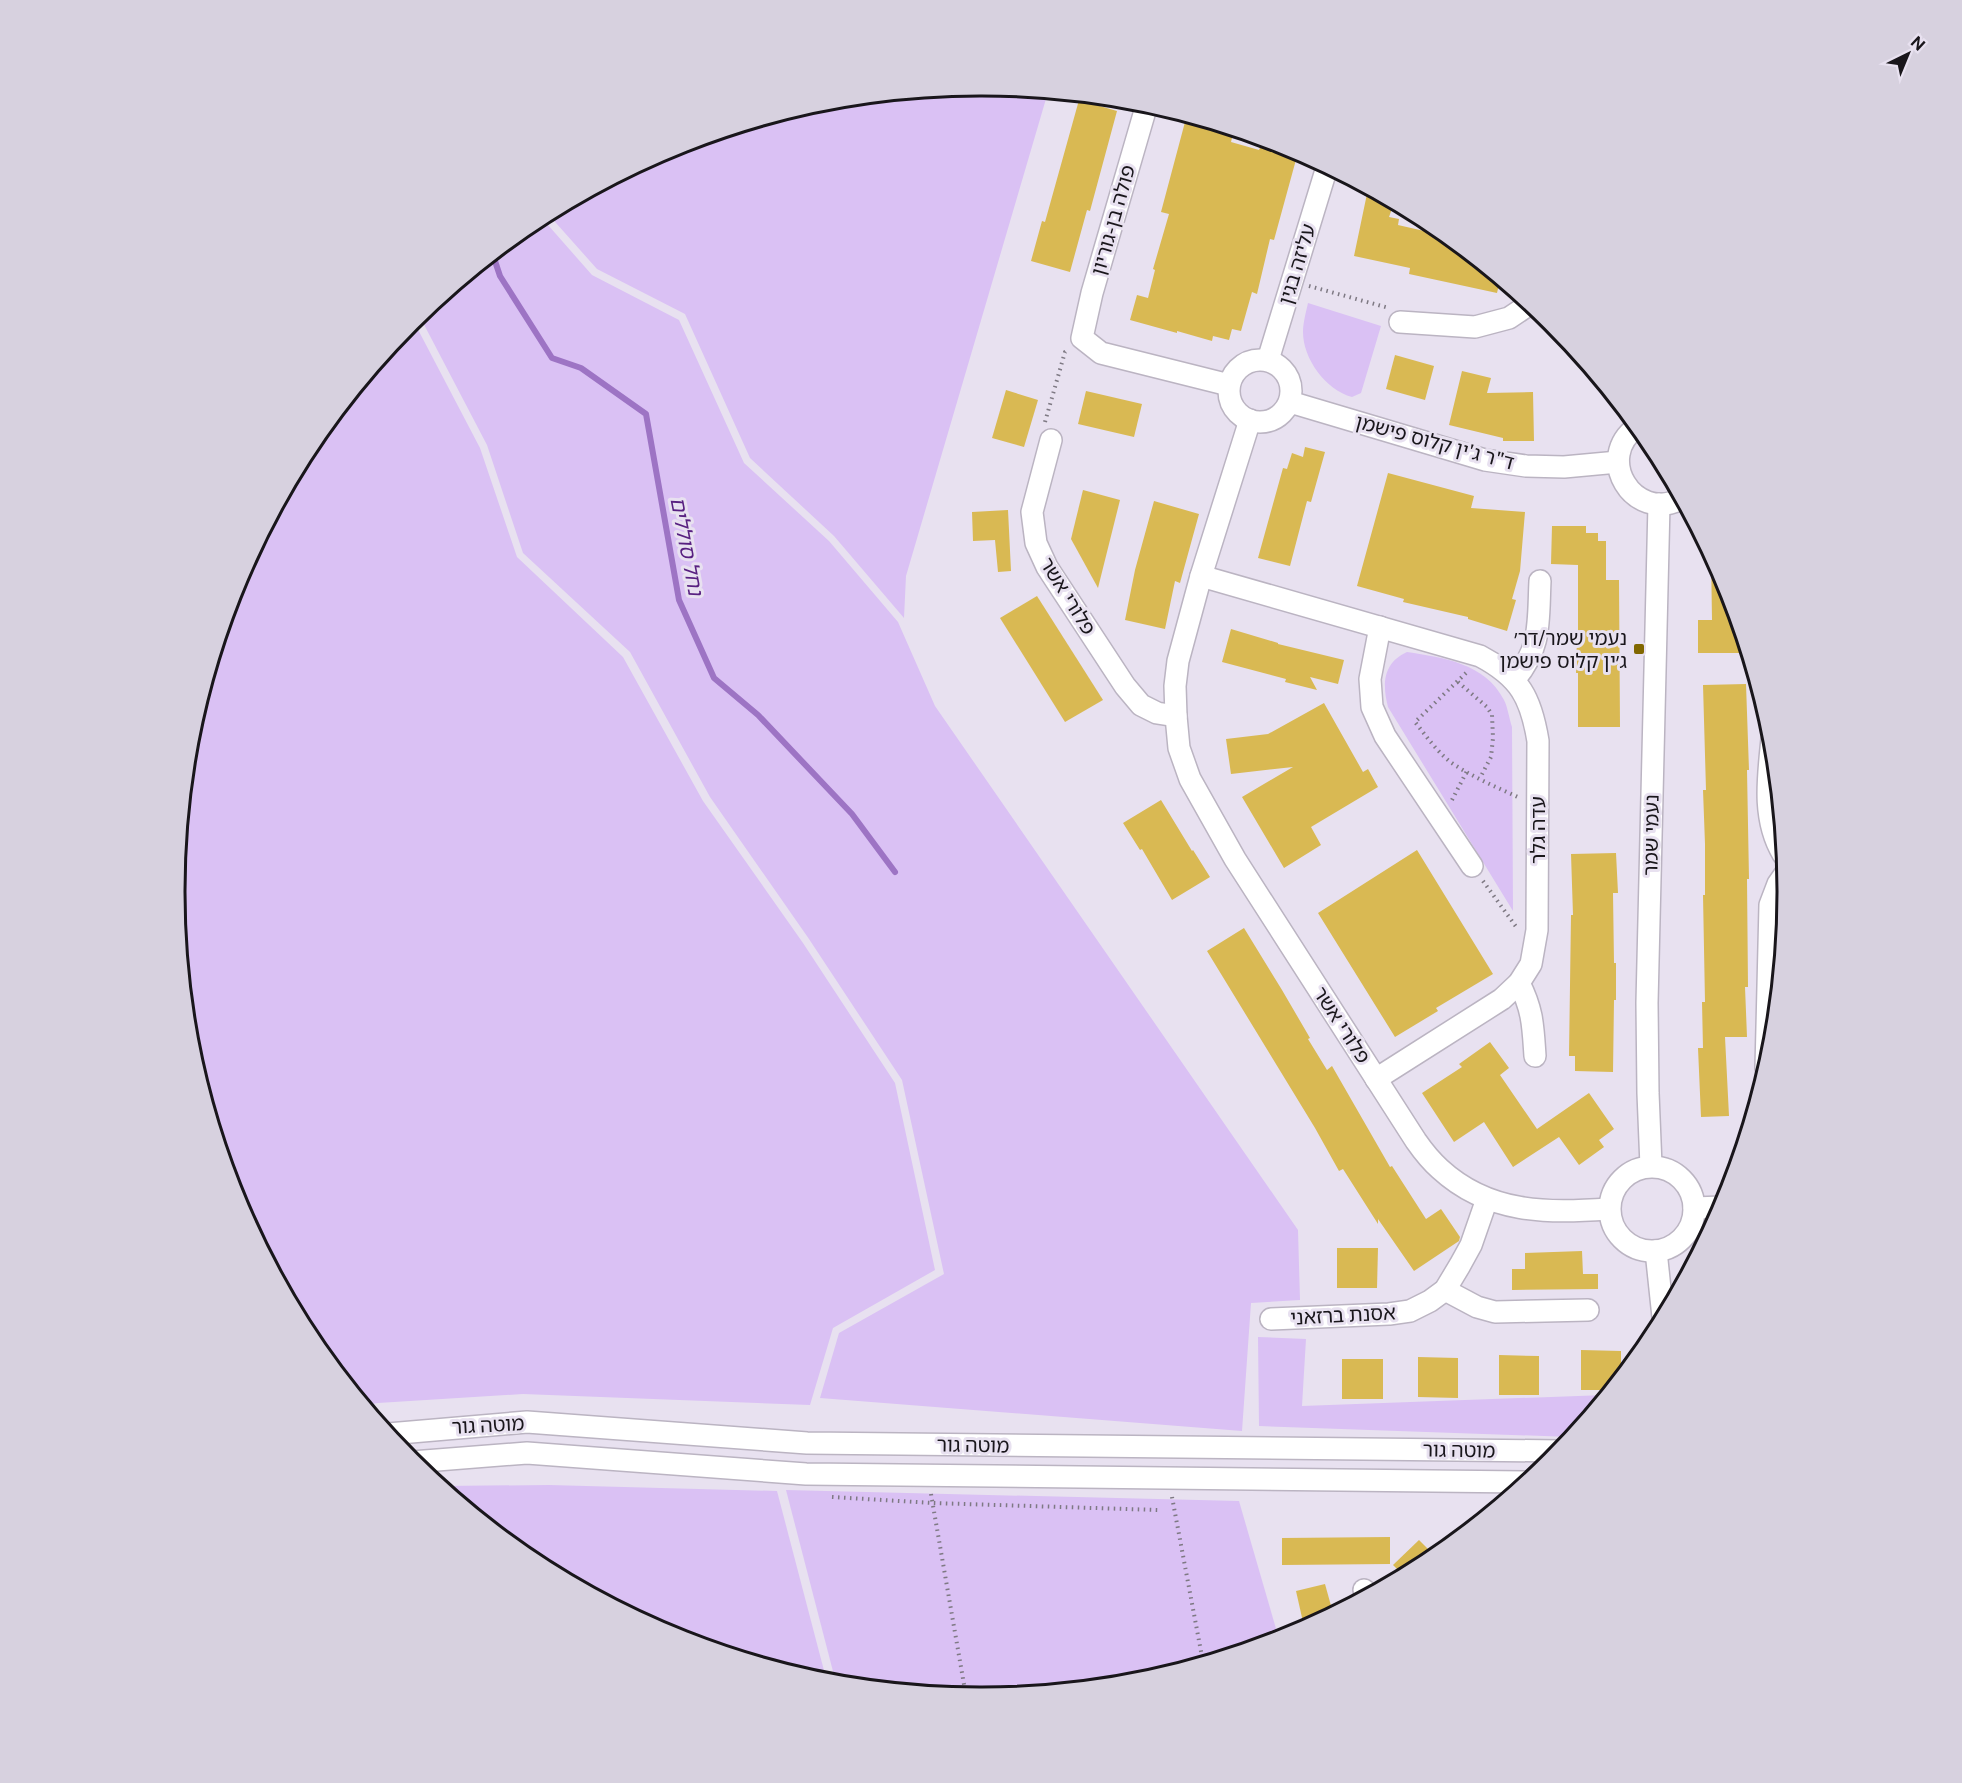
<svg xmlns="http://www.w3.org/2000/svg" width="1962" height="1783" viewBox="0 0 1962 1783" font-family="'Public Sans','Noto Sans Hebrew',sans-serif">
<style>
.green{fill:#dac1f4}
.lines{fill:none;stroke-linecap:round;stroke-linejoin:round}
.stream{stroke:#9d74c4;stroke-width:6}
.building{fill:#d9b953}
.minor-casing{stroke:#bbb4c2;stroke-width:24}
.path{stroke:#7e7983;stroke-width:4;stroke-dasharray:1.5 4.5;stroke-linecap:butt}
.minor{stroke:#fff;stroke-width:21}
.poi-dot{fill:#816700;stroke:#e8e1f0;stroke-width:2}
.labels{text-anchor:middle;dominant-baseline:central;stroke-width:6;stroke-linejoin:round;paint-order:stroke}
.street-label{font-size:20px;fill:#19161b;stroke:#e8e1f0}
.poi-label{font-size:20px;fill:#19161b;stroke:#e8e1f0;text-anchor:end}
.water-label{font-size:21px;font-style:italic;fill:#582081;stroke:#e8e1f0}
.rim{fill:none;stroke:#19161b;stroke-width:3}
</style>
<rect width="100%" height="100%" fill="#e8e1f0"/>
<g class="green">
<polygon points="981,86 1048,92 906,576 904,618 834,536 750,458 685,314 597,269 548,214 673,147 824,101"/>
<polygon points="541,217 592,275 679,320 744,463 829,541 898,622 935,706 1298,1230 1300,1300 1251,1303 1242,1431 820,1398 839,1333 944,1274 902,1080 809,939 710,797 630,652 523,553 487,445 419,315 533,221"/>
<path d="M1308,303L1381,326L1361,393L1352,397C1326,390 1303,359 1303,332C1303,323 1306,312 1308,303Z"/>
<polygon points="413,320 480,448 517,557 623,657 703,801 803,943 895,1083 935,1270 833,1328 810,1405 523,1394 378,1403 365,1405 311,1339 236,1200 190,1048 175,891 191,734 236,583 311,443"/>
<path d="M1407,652C1444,658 1485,663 1504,700C1508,708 1509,718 1512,727L1513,911L1388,707C1382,684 1383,663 1407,652Z"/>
<polygon points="1258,1337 1306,1339 1302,1406 1605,1395 1571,1437 1259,1426"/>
<polygon points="549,1485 777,1491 827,1682 672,1636 533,1561 441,1486"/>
<polygon points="786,1490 1239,1501 1279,1639 1138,1682 981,1697 836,1683"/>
</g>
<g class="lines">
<polyline class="stream" points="493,255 500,276 552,358 581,368 646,414 679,600 714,678 758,715 852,814 895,872"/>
</g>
<g class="building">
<polygon points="1079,100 1117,111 1090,211 1087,210 1070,272 1031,261 1042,221 1045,222"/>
<polygon points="1185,122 1233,134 1231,142 1259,150 1261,145 1297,156 1274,240 1270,239 1257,294 1252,292 1241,331 1232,329 1229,340 1213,336 1212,341 1177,331 1177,333 1130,320 1137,295 1148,298 1155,270 1153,269 1169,214 1161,212"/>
<polygon points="1368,189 1394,203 1389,217 1399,219 1398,225 1446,236 1500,280 1497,293 1409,274 1410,268 1354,256"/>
<polygon points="1395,355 1434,366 1425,400 1386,389"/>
<polygon points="1462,371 1491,378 1487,393 1533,392 1534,441 1503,441 1503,438 1449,425"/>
<polygon points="1006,390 1038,400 1024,447 992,438"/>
<polygon points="1086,391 1142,404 1134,437 1078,424"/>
<polygon points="1305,447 1325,452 1311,502 1307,501 1290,566 1258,558 1283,468 1287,469 1292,453 1303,457"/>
<polygon points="1388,473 1474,496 1471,508 1525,512 1520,571 1512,599 1516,600 1507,631 1468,619 1468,617 1403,602 1404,599 1357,586"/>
<polygon points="1083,490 1120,500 1098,588 1071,539"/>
<polygon points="1154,501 1199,514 1180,583 1175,581 1165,629 1125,620 1135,570"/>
<polygon points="1008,510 1011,571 998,572 995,540 973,541 972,512"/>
<polygon points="1552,526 1586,526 1586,533 1598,533 1598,541 1606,541 1606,580 1619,580 1620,727 1578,727 1578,673 1576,673 1577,637 1578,637 1578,565 1551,564"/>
<polygon points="1711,555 1726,583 1747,653 1698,653 1698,620 1712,620"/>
<polygon points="1037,596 1103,700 1065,722 1000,618"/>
<polygon points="1231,629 1278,643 1278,644 1344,660 1338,684 1310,677 1317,690 1285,682 1286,679 1222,662"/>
<polygon points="1746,684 1749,770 1747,770 1749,879 1747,879 1748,987 1745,987 1747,1037 1725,1037 1729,1116 1701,1117 1698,1048 1703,1048 1702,1002 1705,1002 1703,895 1705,895 1705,844 1703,790 1706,790 1703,685"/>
<polygon points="1324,703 1363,772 1368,769 1378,787 1311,827 1321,845 1284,868 1242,797 1293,767 1231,774 1226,739 1268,734"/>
<polygon points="1161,800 1192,851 1193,850 1210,877 1172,900 1142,849 1140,850 1123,823"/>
<polygon points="1417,850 1493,974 1436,1008 1438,1011 1395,1037 1318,913"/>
<polygon points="1616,853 1618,893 1613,893 1614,963 1616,963 1616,1000 1614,1000 1613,1072 1575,1071 1575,1056 1569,1056 1571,915 1573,915 1571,854"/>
<polygon points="1244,928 1282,990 1310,1038 1308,1039 1327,1070 1332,1066 1390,1167 1392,1166 1426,1219 1441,1209 1460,1237 1459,1241 1414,1271 1378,1219 1378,1224 1343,1169 1339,1171 1315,1128 1207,951"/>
<polygon points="1490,1042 1509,1068 1500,1075 1537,1129 1589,1093 1614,1129 1599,1140 1604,1147 1579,1165 1559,1137 1513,1167 1484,1122 1454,1142 1422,1093 1462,1067 1459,1064"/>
<polygon points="1337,1248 1378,1248 1377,1288 1337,1288"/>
<polygon points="1582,1251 1583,1274 1598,1274 1598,1289 1512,1290 1512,1269 1525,1269 1525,1253"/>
<polygon points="1581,1350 1621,1351 1621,1376 1609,1390 1581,1390"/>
<polygon points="1499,1355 1539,1356 1539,1395 1499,1395"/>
<polygon points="1418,1357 1458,1358 1458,1398 1418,1397"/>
<rect x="1342" y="1359" width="41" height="40"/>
<polygon points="1390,1537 1390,1564 1282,1565 1282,1538"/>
<polygon points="1419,1540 1435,1556 1403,1575 1393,1565"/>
<polygon points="1325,1584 1333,1613 1325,1617 1303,1622 1296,1591"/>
</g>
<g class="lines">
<g class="minor-casing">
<g id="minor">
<polyline points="1147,104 1092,293 1082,338 1101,353 1229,385"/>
<polyline points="1400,322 1475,327 1509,318 1530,304"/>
<circle cx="1260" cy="391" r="31"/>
<polyline points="1268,360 1327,167"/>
<polyline points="1290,402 1485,460 1526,466 1564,467 1618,462"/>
<path d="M1250,420L1201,576L1178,661L1175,686L1176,716L1179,748L1190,779L1235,859L1416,1141C1423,1151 1431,1161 1440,1169C1489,1214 1547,1213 1609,1209"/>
<path d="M1637,427C1594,457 1633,523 1681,499"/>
<polyline points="1051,440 1032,512 1036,543 1047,567 1125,686 1141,705 1157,713 1176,716"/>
<path d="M1201,576L1480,656C1520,677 1531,698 1538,741L1537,930L1531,964L1519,983L1502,999L1376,1079"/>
<polyline points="1380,627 1370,679 1372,707 1385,736 1472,866"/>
<path d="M1514,680C1542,648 1538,621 1540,581"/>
<path d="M1772,739C1768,778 1762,819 1783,854"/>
<path d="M1519,983C1533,1010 1533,1027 1535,1056"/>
<polyline points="1766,1068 1770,905 1778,884 1785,874"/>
<polyline points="1651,1166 1648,1093 1647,1003 1659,504"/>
<circle cx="1652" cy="1209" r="42"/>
<polyline points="1694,1208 1722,1207"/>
<polyline points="1656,1251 1663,1317"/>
<polyline points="1445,1290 1477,1307 1495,1312 1588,1310"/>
<polyline points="1271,1319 1389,1314 1410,1311 1430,1301 1445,1290 1460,1265 1471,1245 1487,1199"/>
<polyline points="388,1434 527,1422 807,1443 1560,1451"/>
<polyline points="412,1462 527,1453 806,1474 1525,1482"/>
<polyline points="1364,1590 1368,1594"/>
</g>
</g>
<g class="path">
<polyline points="1309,286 1389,308"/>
<polyline points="1045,422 1065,352 1068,350"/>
<path d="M1466,673L1415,722C1426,736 1436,750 1449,761C1470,776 1496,787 1520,798"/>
<polyline points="1458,682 1487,707 1492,715 1493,738 1491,757 1480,778"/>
<polyline points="1452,800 1467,771"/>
<polyline points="1483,881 1517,928"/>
<polyline points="931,1494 966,1696"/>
<polyline points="832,1497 933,1503 1158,1510"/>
<polyline points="1172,1497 1203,1662"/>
</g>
<use href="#minor" class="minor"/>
</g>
<rect class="poi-dot" x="1633" y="643" width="12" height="12" rx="3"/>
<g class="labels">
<g class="street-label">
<text transform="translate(1113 220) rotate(-74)">פולה בן-גוריון</text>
<text transform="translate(1297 264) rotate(-73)">עליזה בגין</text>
<text transform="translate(1435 442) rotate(15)">ד"ר ג'ין קלוס פישמן</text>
<text transform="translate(1068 596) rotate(58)">פלורי אשר</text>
<text transform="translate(1538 830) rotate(-90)">עדה גלר</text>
<text transform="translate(1651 835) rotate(-89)">נעמי שמר</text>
<text transform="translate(1342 1025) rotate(57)">פלורי אשר</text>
<text transform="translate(1343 1315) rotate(-3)">אסנת ברזאני</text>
<text transform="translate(488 1425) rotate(-3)">מוטה גור</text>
<text transform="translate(973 1445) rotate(1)">מוטה גור</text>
<text transform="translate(1459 1450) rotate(1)">מוטה גור</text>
</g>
<g class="poi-label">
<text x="1627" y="638">נעמי שמר/דר׳<tspan x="1627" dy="23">ג׳ין קלוס פישמן</tspan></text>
</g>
<g class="water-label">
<text transform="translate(687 546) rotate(79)">נחל סוללים</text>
</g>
</g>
<path d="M0 0H1962V1783H0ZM980 96H982A795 795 0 0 1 1777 891V892A795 795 0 0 1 982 1687H980A795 795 0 0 1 185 892V891A795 795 0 0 1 980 96Z" fill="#d7d1df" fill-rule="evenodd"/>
<path class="rim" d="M980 96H982A795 795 0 0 1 1777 891V892A795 795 0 0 1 982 1687H980A795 795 0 0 1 185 892V891A795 795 0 0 1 980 96Z"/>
<g transform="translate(1908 54) rotate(43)" stroke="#e8e1f0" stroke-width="4.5" paint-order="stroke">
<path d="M0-4.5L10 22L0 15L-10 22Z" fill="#19161b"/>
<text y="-9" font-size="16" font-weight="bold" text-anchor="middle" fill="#19161b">N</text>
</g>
</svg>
